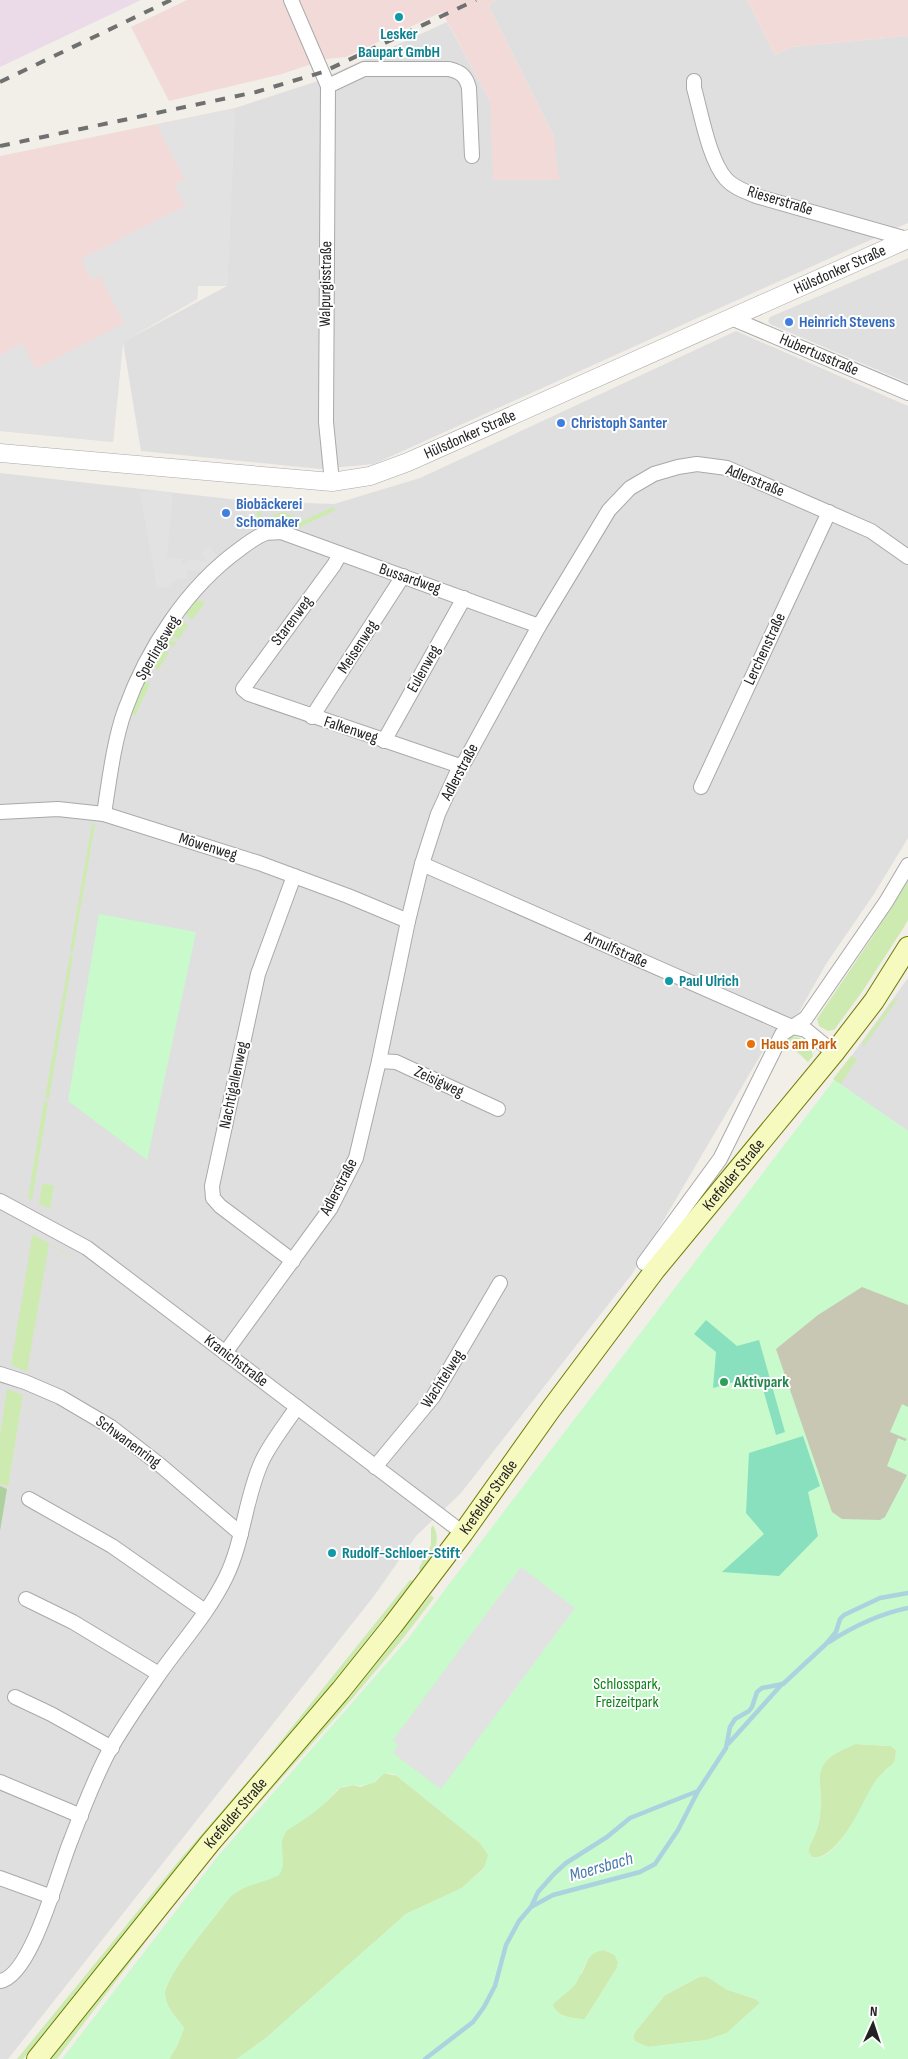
<svg xmlns="http://www.w3.org/2000/svg" width="908" height="2059" viewBox="0 0 908 2059" font-family="'Sofia Sans Condensed',sans-serif">
<style>
.residential{fill:#e0dfdf}
.commercial{fill:#f2dad9}
.industrial{fill:#ebdbe8}
.construction{fill:#c7c7b4}
.grass{fill:#cdebb0}
.forest{fill:#add19e}
.park{fill:#c8facc;fill-rule:evenodd}
.pitch{fill:#88e0be}
.parking{fill:#e2e2e2}
.lines{fill:none;stroke-linecap:round;stroke-linejoin:round}
.stream{stroke:#aad3df;stroke-width:4.5}
.minor-casing{stroke:#a9a9a9;stroke-width:16}
.tertiary-casing{stroke:#a9a9a9;stroke-width:19}
.secondary-casing{stroke:#707d05;stroke-width:22}
.minor{stroke:#fff;stroke-width:14}
.tertiary{stroke:#fff;stroke-width:18}
.secondary{stroke:#f7fabf;stroke-width:20}
.rail{stroke:#707070;stroke-width:4;stroke-dasharray:10 10;stroke-linecap:butt}
.culture-dot{fill:#0f9aa8;stroke:#fff;stroke-width:2}
.shop-dot{fill:#3f7fe0;stroke:#fff;stroke-width:2}
.food-dot{fill:#e8710a;stroke:#fff;stroke-width:2}
.leisure-dot{fill:#2e9e5b;stroke:#fff;stroke-width:2}
.labels{text-anchor:middle;dominant-baseline:central;stroke-width:4;stroke-linejoin:round;paint-order:stroke}
.culture-label{font-size:16px;font-weight:bold;fill:#0d838f;stroke:#fff;text-anchor:start}
.street-label{font-size:16px;fill:#222;stroke:#fff}
.shop-label{font-size:16px;font-weight:bold;fill:#366cbe;stroke:#fff;text-anchor:start}
.food-label{font-size:16px;font-weight:bold;fill:#c56008;stroke:#fff;text-anchor:start}
.leisure-label{font-size:16px;font-weight:bold;fill:#27864d;stroke:#fff;text-anchor:start}
.park-label{font-size:16px;fill:#0c8416;stroke:#fff}
.water-label{font-size:18px;font-style:italic;fill:#4a7aab;stroke:#fff}
</style>
<rect width="100%" height="100%" fill="#f2efe9"/>
<g class="residential">
<polygon points="496,0 747,0 775,55 791,47 908,36 908,223 374,464 320,469 141,451 123,342 227,286 235,108 315,82 447,22 490,101 554,137 488,5"/>
<polygon points="908,258 908,383 770,324 768,321 770,317"/>
<polygon points="736,331 908,406 908,838 874,894 826,964 799,1012 773,1034 632,1274 461,1493 416,1536 374,1596 8,2059 0,2059 0,473 248,501 334,504 420,478"/>
<polygon points="908,978 908,1131 834,1080"/>
</g>
<g class="commercial">
<polygon points="187,0 496,0 488,5 554,137 559,180 493,180 490,101 442,12 346,57 326,59 282,74 169,101 131,27"/>
<polygon points="747,0 908,0 908,36 791,47 775,55"/>
<polygon points="235,108 227,286 198,286 197,299 123,342 113,442 0,431 0,156"/>
</g>
<polygon class="industrial" points="0,0 141,0 0,67"/>
<polygon class="construction" points="869,1275 908,1290 908,1501 891,1541 828,1545 767,1346"/>
<g class="grass">
<polygon points="333,507 336,510 300,527 297,524 300,520 302,521"/>
<path d="M257,511L261,512V523C277,513 280,508 297,518L294,522L281,515L260,528L256,523Z"/>
<polygon points="196,599 205,603 192,620 185,614"/>
<polygon points="181,619 188,625 179,639 173,637 171,641 177,642 173,647 165,643"/>
<polygon points="161,648 169,653 158,670 151,665"/>
<polygon points="143,680 150,684 135,716 129,711"/>
<polygon points="92,823 95,824 73,952 70,951"/>
<polygon points="908,881 908,920 904,927 862,992 834,1030 828,1031 819,1026 817,1019 871,939"/>
<polygon points="70,954 73,955 49,1099 45,1098"/>
<polygon points="897,998 898,1000 895,1003 864,1046 862,1043 891,1003"/>
<path d="M791,1036C803,1037 811,1044 813,1056L808,1062L784,1040Z"/>
<polygon points="851,1056 857,1059 841,1084 833,1079"/>
<polygon points="44,1101 48,1103 32,1200 28,1198"/>
<polygon points="42,1184 54,1185 50,1209 39,1204"/>
<path d="M34,1235C48,1243 63,1251 76,1261L49,1244L27,1372L11,1365L32,1237Z"/>
<polygon points="7,1389 23,1395 8,1487 0,1484 0,1435"/>
<path d="M433,1525C443,1542 431,1559 421,1573L419,1568L431,1545V1528Z"/>
<polygon points="410,1580 413,1581 317,1704 23,2059 17,2059 182,1857 259,1768"/>
<polygon points="431,1595 434,1598 401,1641 351,1700 201,1869 57,2059 49,2059 143,1936"/>
<path d="M855,1744L891,1746L896,1750L895,1762C892,1766 886,1768 884,1772C870,1790 838,1863 812,1857L808,1851C812,1839 819,1829 820,1815C824,1772 806,1765 855,1744Z"/>
<path d="M384,1773L397,1776L480,1843L489,1855L484,1868L462,1888L406,1914L266,2038L237,2059H169L177,2046L184,2028C177,2018 165,2007 165,1994C166,1974 215,1917 229,1898L239,1889L283,1864C281,1851 279,1842 286,1831L327,1801L340,1788L353,1785L360,1787L375,1782Z"/>
<path d="M604,1950L615,1955L618,1962L617,1968L585,2019C574,2019 558,2017 553,2006L554,2002L559,1999L582,1973L589,1957L594,1951Z"/>
<polygon points="706,1976 728,1990 759,2000 760,2003 727,2033 707,2040 648,2047 636,2042 633,2037 635,2032 665,1995 699,1977"/>
</g>
<polygon class="forest" points="0,1486 7,1489 0,1531"/>
<g class="park">
<polygon points="99,914 196,932 147,1160 68,1101"/>
<path d="M834,1080L908,1131V1305L862,1287L818,1315L776,1349L832,1512L842,1519L880,1520L885,1517L907,1475L887,1466L898,1438L905,1441L907,1439L890,1432L902,1404L908,1407V2059H237L266,2038L406,1914L462,1888L484,1869L488,1855L480,1843L397,1776C382,1769 384,1776 374,1782C362,1789 351,1782 340,1788C334,1791 331,1797 327,1801C315,1813 300,1822 286,1831C276,1847 289,1861 279,1875C260,1885 246,1883 229,1898C215,1917 166,1974 165,1994C165,2007 177,2018 184,2028L177,2046L169,2059H62L218,1856L407,1640L511,1502ZM855,1744L891,1746L896,1750C898,1766 884,1769 876,1780C863,1798 839,1864 812,1857L808,1851C812,1839 819,1829 820,1815C824,1772 806,1765 855,1744ZM604,1950L615,1955L618,1962L617,1968L585,2019C574,2019 558,2017 553,2006C555,1999 565,1995 570,1990C585,1978 581,1953 604,1950ZM706,1976L728,1990L754,1998L760,2003L727,2033L707,2040L648,2047L636,2042L633,2037L635,2032L665,1995L699,1977Z"/>
</g>
<g class="pitch">
<polygon points="706,1320 737,1346 759,1340 785,1432 776,1435 759,1375 713,1388 716,1352 694,1334"/>
<polygon points="803,1436 820,1486 808,1492 818,1536 779,1576 722,1572 764,1534 746,1513 749,1453"/>
</g>
<g class="parking">
<polygon points="235,108 227,286 198,286 197,299 123,342 113,442 0,431 0,355 23,343 36,369 124,323 100,276 92,280 81,259 185,206 174,185 185,180 157,125"/>
<polygon points="152,490 173,493 167,557 182,559 182,563 187,564 188,559 207,562 201,553 209,546 222,563 209,576 197,571 187,570 187,579 178,579 168,587 157,588 140,493"/>
<polygon points="248,501 258,501 256,523 246,522"/>
<polygon points="521,1567 575,1608 441,1789 393,1753 398,1745 393,1740"/>
</g>
<g class="lines">
<g class="stream">
<path d="M829,1642C854,1626 879,1614 908,1608"/>
<polyline points="729,1743 782,1684"/>
<polyline points="531,1907 553,1895 640,1872 655,1864 678,1830 698,1791 726,1748 730,1727 735,1719 749,1711 752,1707 757,1692 762,1688 783,1684 826,1644 836,1632 840,1619 844,1615 880,1598 908,1593"/>
<polyline points="425,2059 473,2022 484,2007 495,1986 506,1945 519,1921 531,1907 538,1892 554,1874 566,1863 607,1837 630,1818 698,1791"/>
</g>
<g class="minor-casing">
<g id="minor">
<polyline points="291,0 328,86 326,422 332,482"/>
<path d="M694,81V88C701,113 709,160 726,179C734,188 745,191 756,196L907,239"/>
<path d="M328,86L364,69H449C461,72 466,76 469,88L472,156"/>
<polyline points="731,318 908,393"/>
<polyline points="340,554 334,565 243,689 249,694 460,766"/>
<polyline points="312,717 403,576"/>
<polyline points="384,741 464,598"/>
<polyline points="701,787 829,512"/>
<polyline points="0,812 58,809 104,814 259,863 348,896 408,921"/>
<path d="M104,814C109,782 114,740 125,710C147,649 187,587 240,549C248,543 257,536 266,533C271,532 277,533 281,532L539,626"/>
<polyline points="422,864 792,1027 806,1030 834,1053"/>
<polyline points="379,1061 396,1062 498,1109"/>
<polyline points="0,1201 87,1248 463,1533"/>
<polyline points="293,1261 220,1206 213,1198 212,1186 258,974 294,876"/>
<polyline points="644,1263 720,1159 782,1034 806,1018 886,902 908,865"/>
<polyline points="225,1353 330,1209 356,1158 379,1061 408,921 422,864 438,814 460,766 465,761 539,626 609,510 630,488 654,474 678,467 697,464 727,468 871,531 908,557"/>
<polyline points="0,1374 25,1382 60,1397 111,1427 160,1465 241,1534"/>
<polyline points="375,1467 433,1397 500,1283"/>
<polyline points="29,1499 112,1546 205,1611"/>
<polyline points="26,1599 73,1622 159,1674"/>
<polyline points="15,1697 51,1714 112,1748"/>
<polyline points="0,1782 81,1816"/>
<polyline points="0,1878 52,1897"/>
<path d="M0,1981C32,1976 59,1868 71,1840C82,1811 94,1780 108,1753C123,1726 142,1699 160,1673C182,1642 209,1612 226,1577C244,1540 245,1498 262,1461C271,1442 285,1425 297,1407"/>
</g>
</g>
<g class="tertiary-casing">
<g id="tertiary">
<path id="s1" d="M0,453L332,482L370,476L408,462L908,239"/>
</g>
</g>
<g class="secondary-casing">
<g id="secondary">
<path id="s2" d="M37,2059L210,1843L341,1690L393,1625L463,1533L551,1409L655,1270L834,1053L874,1001L908,947"/>
</g>
</g>
<use href="#minor" class="minor"/>
<use href="#tertiary" class="tertiary"/>
<use href="#secondary" class="secondary"/>
<g class="rail">
<polyline points="0,82 171,0"/>
<polyline points="0,146 256,92 323,72 476,0"/>
</g>
</g>
<g class="culture-dot">
<circle cx="399" cy="17" r="5"/>
<circle cx="669" cy="981" r="5"/>
<circle cx="332" cy="1553" r="5"/>
</g>
<g class="shop-dot">
<circle cx="789" cy="322" r="5"/>
<circle cx="561" cy="423" r="5"/>
<circle cx="226" cy="513" r="5"/>
</g>
<circle class="food-dot" cx="751" cy="1044" r="5"/>
<circle class="leisure-dot" cx="724" cy="1382" r="5"/>
<g class="labels">
<g class="culture-label">
<text x="399" y="34" text-anchor="middle">Lesker<tspan x="399" dy="18">Baupart GmbH</tspan></text>
<text x="679" y="981">Paul Ulrich</text>
<text x="342" y="1553">Rudolf-Schloer-Stift</text>
</g>
<g class="street-label">
<text transform="translate(780 201) rotate(17)">Rieserstraße</text>
<text stroke="none"><textPath href="#s1" startOffset="885">Hülsdonker Straße</textPath></text>
<text transform="translate(326 284) rotate(-89)">Walpurgisstraße</text>
<text transform="translate(819 355) rotate(23)">Hubertusstraße</text>
<text stroke="none"><textPath href="#s1" startOffset="480">Hülsdonker Straße</textPath></text>
<text transform="translate(755 481) rotate(22)">Adlerstraße</text>
<text transform="translate(410 579) rotate(19)">Bussardweg</text>
<text transform="translate(292 621) rotate(-53)">Starenweg</text>
<text transform="translate(358 647) rotate(-57)">Meisenweg</text>
<text transform="translate(158 648) rotate(-60)">Sperlingsweg</text>
<text transform="translate(765 649) rotate(-65)">Lerchenstraße</text>
<text transform="translate(424 669) rotate(-61)">Eulenweg</text>
<text transform="translate(351 730) rotate(18)">Falkenweg</text>
<text transform="translate(460 772) rotate(-62)">Adlerstraße</text>
<text transform="translate(208 847) rotate(17)">Möwenweg</text>
<text transform="translate(616 950) rotate(24)">Arnulfstraße</text>
<text transform="translate(439 1082) rotate(25)">Zeisigweg</text>
<text transform="translate(234 1085) rotate(-78)">Nachtigallenweg</text>
<text stroke="none"><textPath href="#s2" startOffset="1126">Krefelder Straße</textPath></text>
<text transform="translate(339 1187) rotate(-62)">Adlerstraße</text>
<text transform="translate(236 1361) rotate(37)">Kranichstraße</text>
<text transform="translate(443 1379) rotate(-57)">Wachtelweg</text>
<text transform="translate(128 1442) rotate(36)">Schwanenring</text>
<text stroke="none"><textPath href="#s2" startOffset="721">Krefelder Straße</textPath></text>
<text stroke="none"><textPath href="#s2" startOffset="316">Krefelder Straße</textPath></text>
</g>
<g class="shop-label">
<text x="799" y="322">Heinrich Stevens</text>
<text x="571" y="423">Christoph Santer</text>
<text x="236" y="504">Biobäckerei<tspan x="236" dy="18">Schomaker</tspan></text>
</g>
<g class="food-label">
<text x="761" y="1044">Haus am Park</text>
</g>
<g class="leisure-label">
<text x="734" y="1382">Aktivpark</text>
</g>
<g class="park-label">
<text x="627" y="1684">Schlosspark,<tspan x="627" dy="18">Freizeitpark</tspan></text>
</g>
<g class="water-label">
<text transform="translate(601 1867) rotate(-16)">Moersbach</text>
</g>
</g>
<g transform="translate(873 2024) rotate(3)" stroke="#ffffff" stroke-width="4" paint-order="stroke">
<path d="M0-4L9 19L0 12L-9 19Z" fill="#222222"/>
<text y="-8" font-size="14" font-weight="bold" text-anchor="middle" fill="#222222">N</text>
</g>
</svg>
